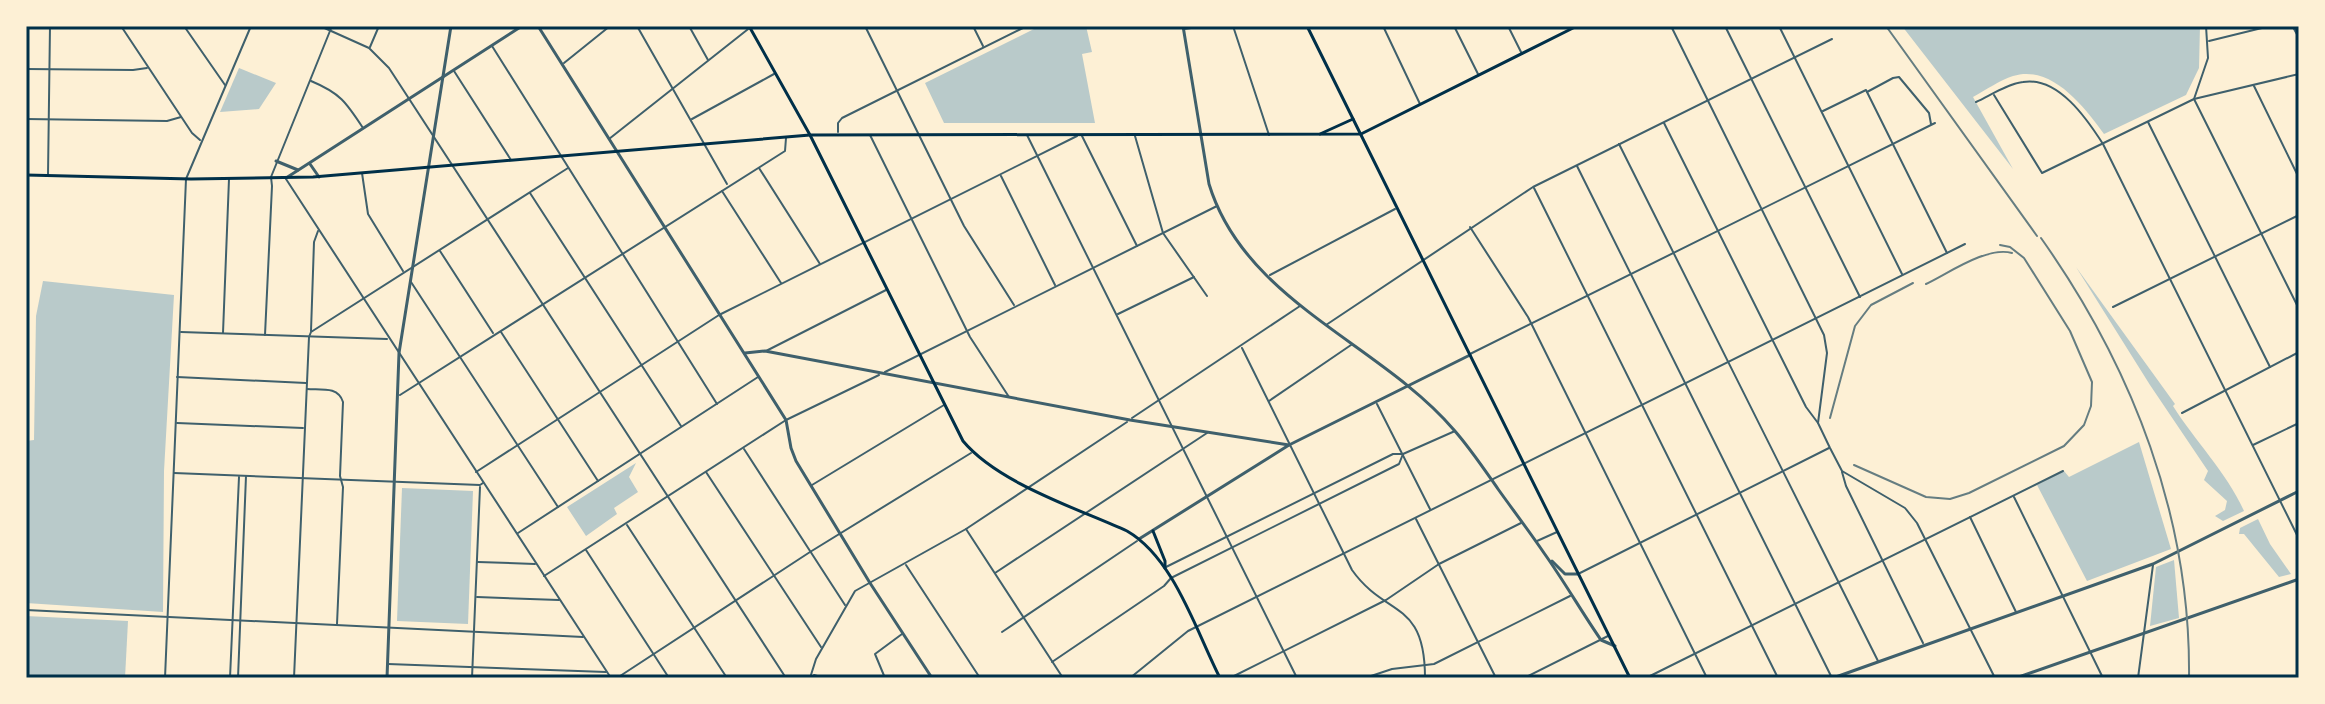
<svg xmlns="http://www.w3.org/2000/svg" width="2325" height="704" viewBox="0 0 2325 704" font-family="Jost,sans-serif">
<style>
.green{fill:#b9caca}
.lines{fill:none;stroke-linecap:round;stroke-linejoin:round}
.minor{stroke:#3f606c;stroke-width:2}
.tertiary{stroke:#3f606c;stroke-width:3}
.primary{stroke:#003049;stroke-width:3}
.rail{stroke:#657d81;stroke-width:2}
.neatline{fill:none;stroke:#003049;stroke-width:3}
</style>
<rect width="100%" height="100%" fill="#fdf0d5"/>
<g class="green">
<polygon points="1040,26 1086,26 1092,52 1082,54 1095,123 944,123 925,83"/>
<path d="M1902,26H2200L2199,68L2186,95L2104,134C2085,108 2052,64 2013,76C2000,80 1986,90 1973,97L2013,169Z"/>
<polygon points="239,68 276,83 259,109 220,112"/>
<path d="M2076,267L2175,404L2173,406C2195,441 2227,473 2244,511L2223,521L2215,516L2225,510L2227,501L2204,480L2208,471L2150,385Z"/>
<polygon points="43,281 174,295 164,471 163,612 26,603 26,441 34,440 36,316"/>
<polygon points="2139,442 2171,549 2087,581 2037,485 2064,471 2069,477"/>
<polygon points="636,463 629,477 638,492 614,508 617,514 586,536 567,507"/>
<polygon points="402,488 473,491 468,624 397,621"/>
<polygon points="2258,519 2270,544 2291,574 2279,577 2244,534 2239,534 2240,528"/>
<polygon points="2174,560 2179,618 2150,626 2156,567"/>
<polygon points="26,616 128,621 125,678 26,678"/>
</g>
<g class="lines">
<g class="minor">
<polyline points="121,26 192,133 200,140"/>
<polyline points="184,26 225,85"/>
<polyline points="320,26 369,48 389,68 786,678"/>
<polyline points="637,26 727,184"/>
<polyline points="689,26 708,60"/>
<polyline points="865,26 964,226 1014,305"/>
<polyline points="973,26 983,46"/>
<polyline points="1233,26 1269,135"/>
<polyline points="1383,26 1420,104"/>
<polyline points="1454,26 1478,74"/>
<polyline points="1508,26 1522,54"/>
<polyline points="1671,26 1824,335 1827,353 1818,423 1830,448 1842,471 1905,508 1917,523 1995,678"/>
<polyline points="1725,26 1860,297"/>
<polyline points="1779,26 1902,274"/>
<polyline points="2206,26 2208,58 2194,99 2299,309"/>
<polyline points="1184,29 1205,26"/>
<polyline points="2209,41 2270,26"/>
<polyline points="492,46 717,404"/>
<polyline points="370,47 379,26"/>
<polyline points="564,63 610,26"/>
<polyline points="26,69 133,70 147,68"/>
<polyline points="454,71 511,160"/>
<path d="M311,81C340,93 346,102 363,128"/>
<polyline points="2254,86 2299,178"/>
<polyline points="1867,92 1893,78 1899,77 1929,113 1931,124"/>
<polyline points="1994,95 2042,173 2194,99 2299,74"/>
<path d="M1976,102C1991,95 2007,84 2023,82C2058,76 2087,119 2103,144L2299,539"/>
<polyline points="1823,111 1866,90 1947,253"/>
<polyline points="26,119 167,121 181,117"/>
<polyline points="692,119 774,74"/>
<polyline points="2148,122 2270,367"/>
<polyline points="1664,123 1806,407 1818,423"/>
<polyline points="838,132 838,123 842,118 1027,26"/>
<polyline points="870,135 970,337 1009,397"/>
<polyline points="1027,135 1297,678"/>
<polyline points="1082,136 1137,246"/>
<polyline points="1135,136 1163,233 1207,296"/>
<polyline points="609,139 752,26"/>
<polyline points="1619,144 1878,661"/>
<polyline points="1577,166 1832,678"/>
<polyline points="759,168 820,264"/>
<polyline points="362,173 368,214 403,271"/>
<polyline points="48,175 50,26"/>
<polyline points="1001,176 1055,285"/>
<polyline points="286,179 611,678"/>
<polyline points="1534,188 1778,678"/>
<polyline points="722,191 781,283"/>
<polyline points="530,193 681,426"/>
<polyline points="1470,227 1528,317 1707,678"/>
<polyline points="440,251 493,333"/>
<polyline points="1270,275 1395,209"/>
<polyline points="411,282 558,507"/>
<polyline points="2113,307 2299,215"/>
<polyline points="1118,314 1194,277"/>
<polyline points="1326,325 1533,187 1832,39"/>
<polyline points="311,331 314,242 318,231"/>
<polyline points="181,332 387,339"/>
<polyline points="501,332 598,481"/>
<polyline points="223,333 229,179"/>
<polyline points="265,335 272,186 271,177 332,26"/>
<path d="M1242,348L1352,570C1386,618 1425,599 1425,678"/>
<polyline points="766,351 886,290"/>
<polyline points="1470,354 1935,123"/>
<polyline points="885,372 1217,206"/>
<polyline points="177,377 306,383"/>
<path d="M307,389C321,390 338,386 343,402L340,476L343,487L337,624"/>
<polyline points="400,395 785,151 786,138"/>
<polyline points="1269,401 1351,345"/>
<polyline points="1377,404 1430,509"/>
<polyline points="2182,413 2299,352"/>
<polyline points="1132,418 1300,306"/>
<polyline points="177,423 303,428"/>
<polyline points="2253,445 2299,423"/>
<polyline points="744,449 845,605"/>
<polyline points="476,472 719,315 1077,136"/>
<polyline points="706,472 821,647"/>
<polyline points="1842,472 1846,486 1923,643"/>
<polyline points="174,473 480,485 483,483"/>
<polyline points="812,485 944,405"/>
<polyline points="2014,497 2103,678"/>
<polyline points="1970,517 2016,612"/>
<polyline points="1416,519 1496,678"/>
<polyline points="627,525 727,678"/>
<polyline points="966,529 1063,678"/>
<polyline points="518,533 758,377"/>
<polyline points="1537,541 1557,532"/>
<polyline points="586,550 669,678"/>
<polyline points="478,562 535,564"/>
<polyline points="906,565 980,678"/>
<polyline points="1166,567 1393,454 1403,454 1455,431"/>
<polyline points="995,573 1207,433"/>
<polyline points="1580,573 1829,448"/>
<polyline points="544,576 786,420 879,375"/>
<polyline points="477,597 559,600"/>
<polyline points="26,610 583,637"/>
<polyline points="1002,632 1137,541"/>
<polyline points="1052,662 1164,586 1171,578 1399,464 1403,454"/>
<polyline points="388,664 606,672"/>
<polyline points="814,675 824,678"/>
<polyline points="165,678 186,179 251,26"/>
<polyline points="230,678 239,477"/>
<polyline points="238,678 246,476"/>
<polyline points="294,678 309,337 311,332 568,168"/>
<polyline points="472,678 480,487"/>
<polyline points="617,678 810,552 971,453"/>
<polyline points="810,678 816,659 855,591 966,529 1127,422"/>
<polyline points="885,678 875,654 902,634"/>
<polyline points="1130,678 1188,631 1965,244"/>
<polyline points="1230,678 1386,600 1439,564 1521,523"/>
<polyline points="1365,678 1392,669 1434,664 1570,596"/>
<polyline points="1524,678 1608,636"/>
<polyline points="1646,678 2063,471"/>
<polyline points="2138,678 2153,565"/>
</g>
<g class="tertiary">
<polyline points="538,26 786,420 791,448 796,461 870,583 932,678"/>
<path d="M1183,26L1209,184C1245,302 1380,343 1454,430C1470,448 1484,469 1498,489C1513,510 1529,531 1544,553C1564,581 1581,611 1601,640L1615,646"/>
<polyline points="2293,26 2299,37"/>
<polyline points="276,161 298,170"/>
<polyline points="310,164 319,177"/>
<polyline points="286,178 522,26"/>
<polyline points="745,353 765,351 1130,420 1289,445"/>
<polyline points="1139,539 1289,445 1470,355"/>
<polyline points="1552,561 1565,574 1578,574"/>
<polyline points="387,678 399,353 451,26"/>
<polyline points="1833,678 2153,564 2299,491"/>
<polyline points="2016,678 2299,579"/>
</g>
<g class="primary">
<path d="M749,26L810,135L963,441C998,483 1076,508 1127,531C1174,558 1196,631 1220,678"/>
<polyline points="1307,26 1630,678"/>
<polyline points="1320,134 1353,119"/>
<polyline points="26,175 191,179 313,177 810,135 1361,134 1577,26"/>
<polyline points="1153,531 1165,561 1165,568"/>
</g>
<g class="rail">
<polyline points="1886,26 2037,236"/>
<path d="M2041,238C2133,368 2191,518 2189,678"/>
<path d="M1926,284C1949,273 1987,246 2012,253"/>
<polyline points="1830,418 1855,326 1871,305 1913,283"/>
<polyline points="1854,465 1926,497 1950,499 1969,493 2064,446 2084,425 2091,406 2092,382 2070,331 2024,258 2010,247 2000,245"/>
</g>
</g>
<rect width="2325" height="704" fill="none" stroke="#fdf0d5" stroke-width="56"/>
<rect x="28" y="28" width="2269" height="648" class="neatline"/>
</svg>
